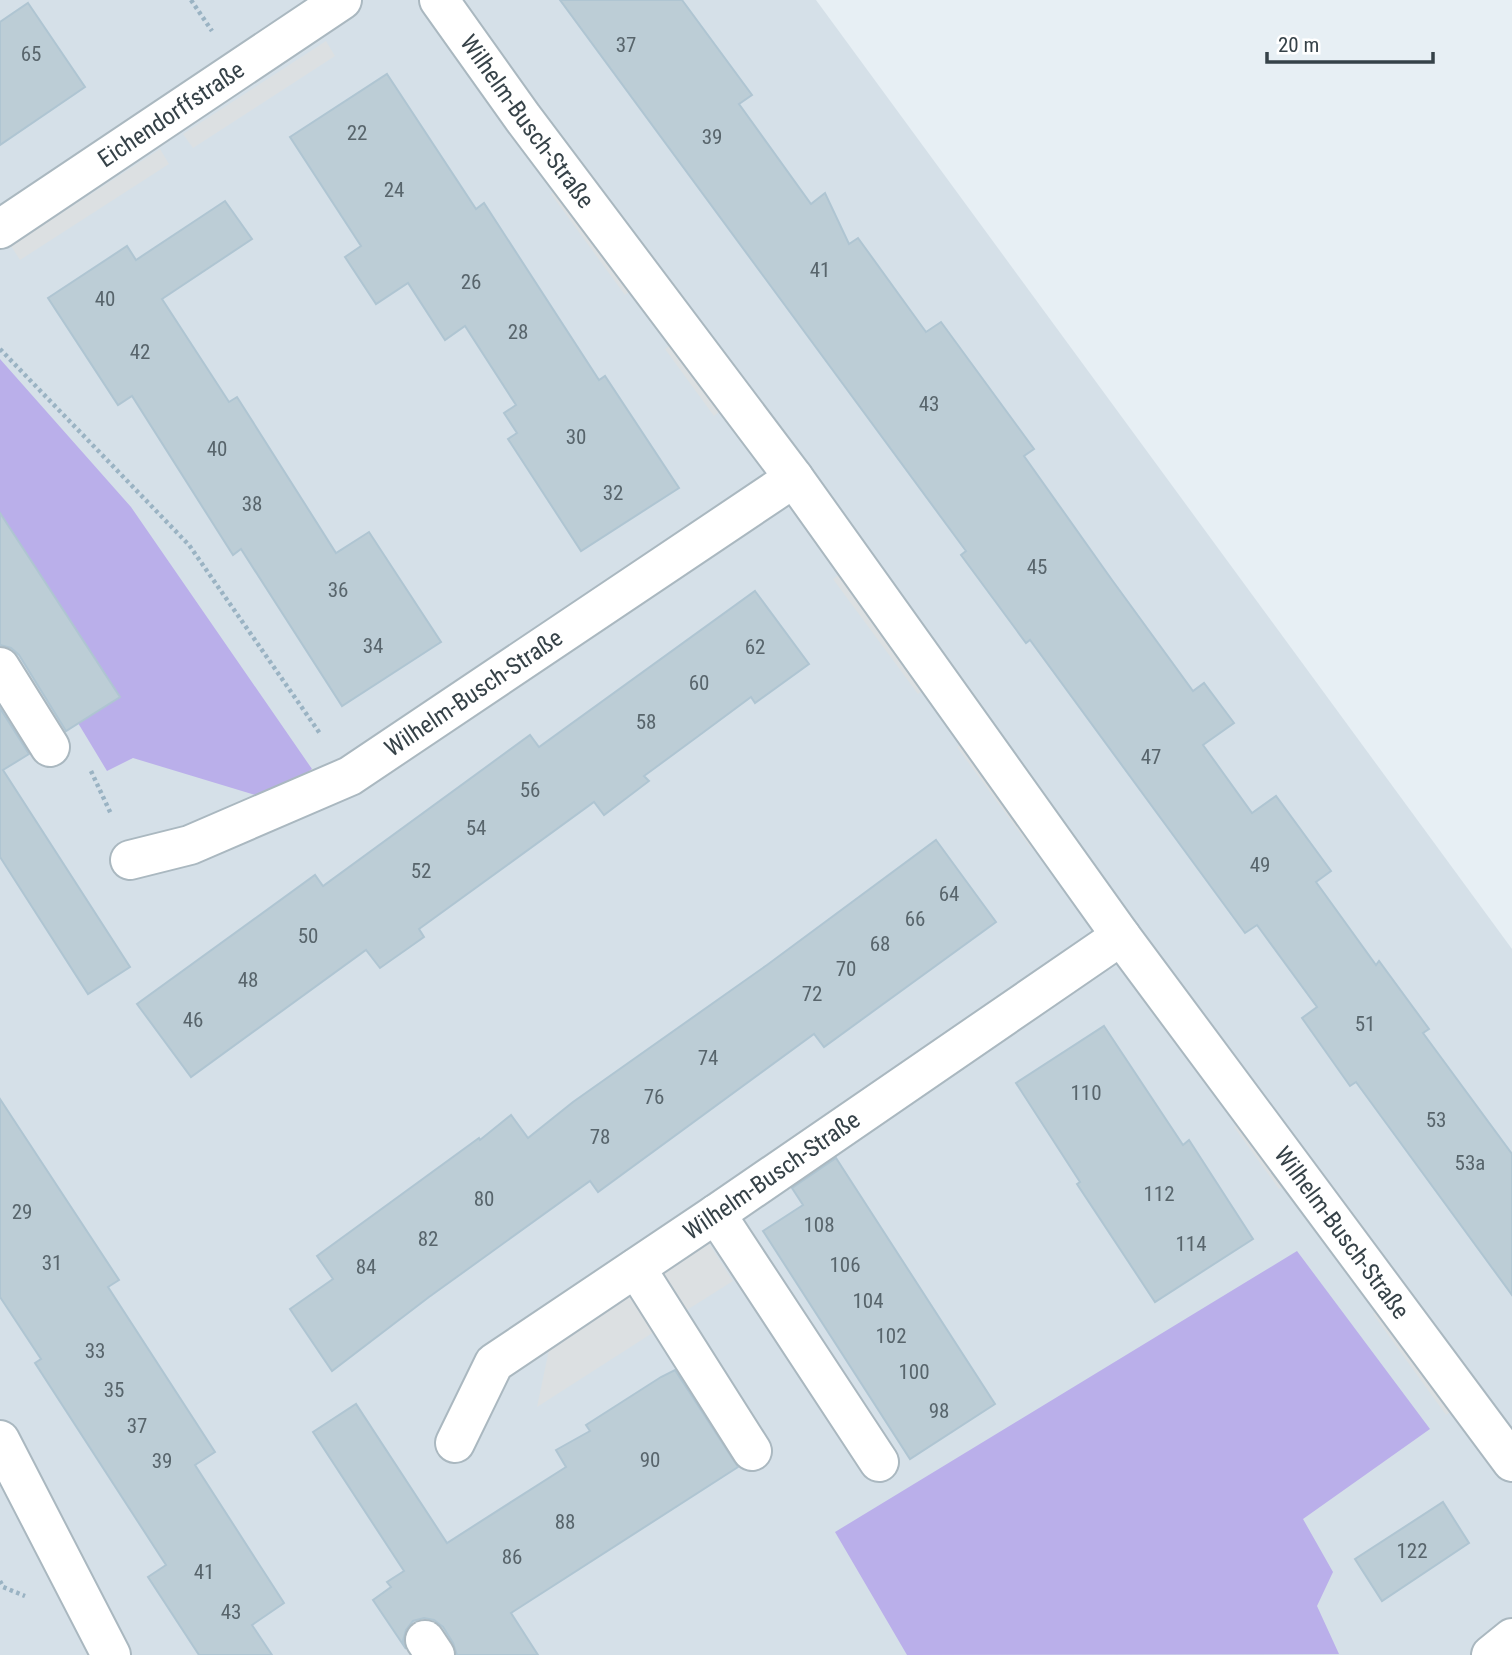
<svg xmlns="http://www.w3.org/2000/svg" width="1512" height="1655" viewBox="0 0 1512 1655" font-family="'Roboto Condensed',sans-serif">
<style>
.residential{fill:#d5e0e8}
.green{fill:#baafea}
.parking{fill:#dce0e2}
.building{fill:#bccdd6;stroke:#afc5d2;stroke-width:2}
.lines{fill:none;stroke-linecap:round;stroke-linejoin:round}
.minor-casing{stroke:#aab8c0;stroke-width:42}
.path{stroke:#9ab3c3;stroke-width:4.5;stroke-dasharray:3.5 3.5;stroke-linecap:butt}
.minor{stroke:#fff;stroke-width:38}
.labels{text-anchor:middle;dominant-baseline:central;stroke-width:7;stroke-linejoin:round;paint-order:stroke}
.number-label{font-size:21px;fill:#58656c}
.street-label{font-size:24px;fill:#364248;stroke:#fff}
</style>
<rect width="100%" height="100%" fill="#e7eff4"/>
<polygon class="residential" points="0,0 816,0 1512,949 1512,1655 0,1655"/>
<g class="green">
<polygon points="0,359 131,507 312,769 268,799 133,758 107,771 78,723 119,696 0,513"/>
<polygon points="1297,1251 1430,1429 1303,1519 1333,1572 1317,1606 1339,1654 907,1655 835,1532"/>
</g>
<g class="parking">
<polygon points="326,41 335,56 193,148 183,134"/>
<polygon points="160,149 169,164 20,260 11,246"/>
<polygon points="564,185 638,285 625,295 551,194"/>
<polygon points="677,340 726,407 714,416 665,349"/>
<polygon points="846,570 930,684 918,694 833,579"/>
<polygon points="969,738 1043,840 1031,848 957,747"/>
<polygon points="1247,1117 1293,1179 1279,1189 1234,1127"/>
<polygon points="708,1242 733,1281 679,1315 655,1277"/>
<polygon points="629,1293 654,1332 537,1407 550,1345"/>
<polygon points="1386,1305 1459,1406 1446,1415 1373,1314"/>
</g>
<g class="building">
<polygon points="560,0 682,0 752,95 739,104 811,204 825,193 849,244 858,238 926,332 941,322 1034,449 1024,456 1112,580 1193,691 1204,683 1234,723 1203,745 1252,813 1276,796 1331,871 1316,882 1376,965 1379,961 1429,1029 1423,1033 1512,1154 1512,1295 1356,1082 1350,1086 1302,1018 1317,1007 1257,925 1245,933 1030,640 1026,643 961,555 966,551"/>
<polygon points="28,3 85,87 0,145 0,22"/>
<polygon points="387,74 476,209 484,203 599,380 605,376 679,488 581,551 508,439 517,433 504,413 516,405 465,326 445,340 408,283 376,304 345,257 361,246 290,137"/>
<polygon points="225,201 252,239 162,299 229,402 237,397 336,553 369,532 441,642 342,706 241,549 233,555 132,396 118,405 48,298 127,246 136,260"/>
<polygon points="0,513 120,697 66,731 19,655 11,648 0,645"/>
<polygon points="755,591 809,664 755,703 751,697 697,737 644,776 649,781 604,815 594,802 419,929 424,937 380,968 366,950 191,1077 137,1004 315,875 323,886 530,735 539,747"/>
<polygon points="0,708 29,754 3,770 130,967 88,994 0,857"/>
<polygon points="936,840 996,922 824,1047 814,1034 598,1192 590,1181 429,1297 332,1371 290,1309 333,1279 317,1256 479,1138 480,1140 511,1115 528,1138 573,1102 767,965"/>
<polygon points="1104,1026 1183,1145 1189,1140 1253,1239 1155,1302 1077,1184 1080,1182 1016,1083"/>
<polygon points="0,1099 119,1280 108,1287 215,1452 195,1465 284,1603 252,1625 272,1655 199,1655 148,1577 166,1565 35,1363 41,1359 0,1297"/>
<polygon points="836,1158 995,1404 910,1459 763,1231 803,1205 792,1188"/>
<polygon points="675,1370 738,1467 511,1613 538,1655 457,1655 453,1643 443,1627 434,1620 424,1618 413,1621 406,1630 403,1641 406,1649 373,1600 391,1587 387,1582 404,1571 313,1432 356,1404 447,1543 566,1467 556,1450 590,1431 586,1425 661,1377"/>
<polygon points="1443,1502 1469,1543 1382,1601 1355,1559"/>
</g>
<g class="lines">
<g class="minor-casing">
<g id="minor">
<path id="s1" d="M439,0L523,118L794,478L1121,936L1512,1462"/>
<path id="s2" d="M0,229L342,0"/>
<polyline points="0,667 50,747"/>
<path id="s3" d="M130,860L190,845L350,776L794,478"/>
<polyline points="716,1214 879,1462"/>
<polyline points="636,1268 752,1451"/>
<polyline points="0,1440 111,1655"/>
<path id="s4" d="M455,1443L494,1363L716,1214L1121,936"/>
<polyline points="425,1640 435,1655"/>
<polyline points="1491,1655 1512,1638"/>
</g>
</g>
<g class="path">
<polyline points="191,0 212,31"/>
<polyline points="0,349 189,545 321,735"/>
<polyline points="91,771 111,814"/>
<polyline points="0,1581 3,1587 25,1596"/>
</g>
<use href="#minor" class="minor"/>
</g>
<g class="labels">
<g class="number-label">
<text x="626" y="45">37</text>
<text x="31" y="54">65</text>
<text x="357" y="133">22</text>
<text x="712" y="137">39</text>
<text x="394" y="190">24</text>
<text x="820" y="270">41</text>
<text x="471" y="282">26</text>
<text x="105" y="299">40</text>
<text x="518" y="332">28</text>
<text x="140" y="352">42</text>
<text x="929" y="404">43</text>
<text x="576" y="437">30</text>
<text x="217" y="449">40</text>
<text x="613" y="493">32</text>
<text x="252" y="504">38</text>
<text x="1037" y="567">45</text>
<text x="338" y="590">36</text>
<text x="373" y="646">34</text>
<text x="755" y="647">62</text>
<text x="699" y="683">60</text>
<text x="646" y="722">58</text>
<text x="1151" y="757">47</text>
<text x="530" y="790">56</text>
<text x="476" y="828">54</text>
<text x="1260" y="865">49</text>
<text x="421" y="871">52</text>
<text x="949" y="894">64</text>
<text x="915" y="919">66</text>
<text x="308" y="936">50</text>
<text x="880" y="944">68</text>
<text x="846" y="969">70</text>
<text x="248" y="980">48</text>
<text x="812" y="994">72</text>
<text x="193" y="1020">46</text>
<text x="1365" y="1024">51</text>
<text x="708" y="1058">74</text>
<text x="1086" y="1093">110</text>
<text x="654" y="1097">76</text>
<text x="1436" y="1120">53</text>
<text x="600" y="1137">78</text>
<text x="1470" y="1163">53a</text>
<text x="1159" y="1194">112</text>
<text x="484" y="1199">80</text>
<text x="22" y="1212">29</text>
<text x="819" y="1225">108</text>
<text x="428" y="1239">82</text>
<text x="1191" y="1244">114</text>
<text x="52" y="1263">31</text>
<text x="845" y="1265">106</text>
<text x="366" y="1267">84</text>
<text x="868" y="1301">104</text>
<text x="891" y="1336">102</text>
<text x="95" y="1351">33</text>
<text x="914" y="1372">100</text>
<text x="114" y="1390">35</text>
<text x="939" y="1411">98</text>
<text x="137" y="1426">37</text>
<text x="650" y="1460">90</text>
<text x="162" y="1461">39</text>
<text x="565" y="1522">88</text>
<text x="1412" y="1551">122</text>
<text x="512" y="1557">86</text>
<text x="204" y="1572">41</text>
<text x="231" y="1612">43</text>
</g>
<g class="street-label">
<text stroke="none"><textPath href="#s2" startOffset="206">Eichendorffstraße</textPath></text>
<text stroke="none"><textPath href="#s1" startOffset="150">Wilhelm-Busch-Straße</textPath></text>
<text stroke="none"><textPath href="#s3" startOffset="385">Wilhelm-Busch-Straße</textPath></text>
<text stroke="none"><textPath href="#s4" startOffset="424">Wilhelm-Busch-Straße</textPath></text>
<text stroke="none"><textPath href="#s1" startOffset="1528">Wilhelm-Busch-Straße</textPath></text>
</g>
</g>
<path d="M1267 52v10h166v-10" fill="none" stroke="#364248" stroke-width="3.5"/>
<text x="1278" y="52" font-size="21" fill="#364248" stroke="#ffffff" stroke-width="5" paint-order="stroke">20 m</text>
</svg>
